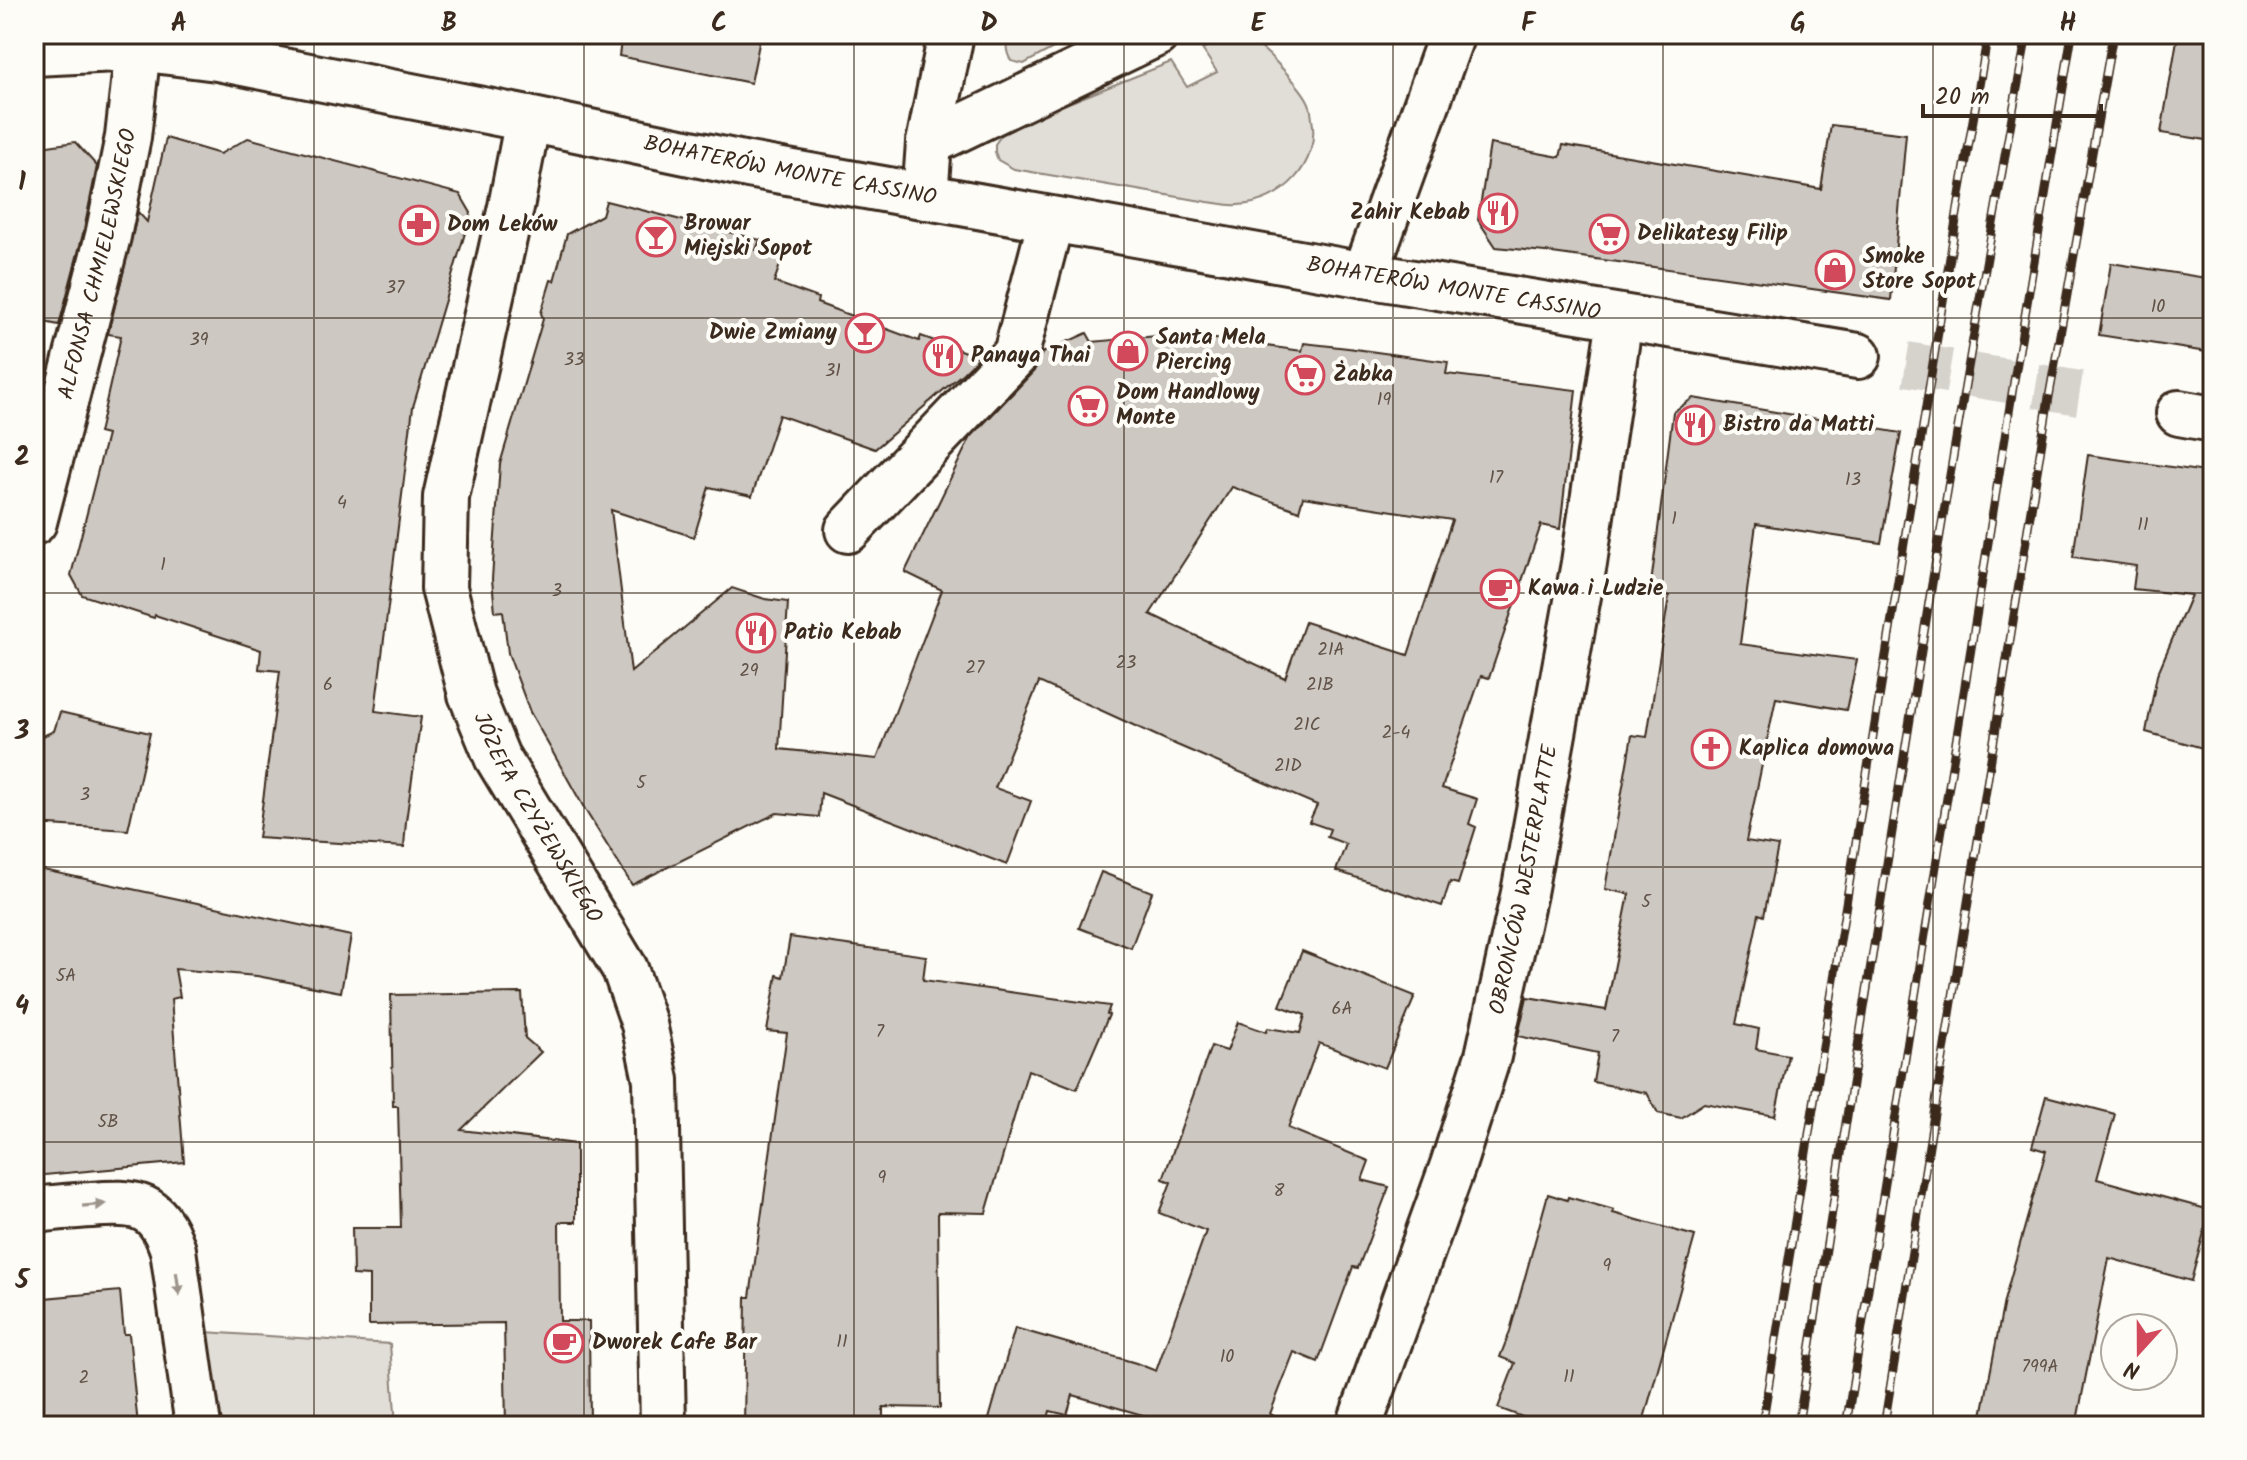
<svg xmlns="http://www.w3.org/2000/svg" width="2247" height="1460" viewBox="0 0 2247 1460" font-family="Kalam,sans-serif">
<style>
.green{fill:#e1ded7;stroke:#8e847a;stroke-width:2}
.building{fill:#cdc8c2;stroke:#3b2a1e;stroke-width:2;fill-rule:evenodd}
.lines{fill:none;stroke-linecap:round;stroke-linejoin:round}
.minor-tunnel{stroke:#d6d2cc;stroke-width:44;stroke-dasharray:44 22;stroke-linecap:butt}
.minor-casing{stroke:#3b2a1e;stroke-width:50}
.minor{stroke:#fdfcf7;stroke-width:44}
.rail-casing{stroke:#3b2a1e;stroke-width:9}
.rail{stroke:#fdfcf7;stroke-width:6;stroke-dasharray:18;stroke-linecap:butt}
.oneway{fill:#9c938a}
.grid{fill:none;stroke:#3b2a1e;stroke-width:2;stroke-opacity:0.55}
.labels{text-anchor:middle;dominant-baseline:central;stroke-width:8;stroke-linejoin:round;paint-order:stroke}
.number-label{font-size:18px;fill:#605247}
.street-label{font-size:22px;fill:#3b2a1e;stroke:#fdfcf7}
.poi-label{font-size:22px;font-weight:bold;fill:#3b2a1e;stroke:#fdfcf7;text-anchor:start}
.neatline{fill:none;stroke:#3b2a1e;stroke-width:3}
.grid-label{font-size:26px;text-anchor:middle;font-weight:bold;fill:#3b2a1e}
</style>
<rect width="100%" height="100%" fill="#fdfcf7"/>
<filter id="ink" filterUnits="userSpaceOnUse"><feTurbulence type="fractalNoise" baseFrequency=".0125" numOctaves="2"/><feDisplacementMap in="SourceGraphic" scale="16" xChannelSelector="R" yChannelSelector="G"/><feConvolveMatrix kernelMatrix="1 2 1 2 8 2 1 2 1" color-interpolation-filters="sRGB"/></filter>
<g filter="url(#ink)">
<g class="green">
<path d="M1009,34H1079L1024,64L1011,61C1005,50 1006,45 1009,34Z"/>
<path d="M1232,34C1249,36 1266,51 1277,63C1288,75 1301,87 1308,101C1311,106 1311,113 1312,119C1321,164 1282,203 1238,205C1228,206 1217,203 1208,202L1014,169L998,160L995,152V144L1003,133L1026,120L1171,62L1187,87L1217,72L1202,49Z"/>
<polygon points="205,1332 390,1344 396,1426 213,1426"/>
</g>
<g class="building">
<polygon points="622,34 761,34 751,83 619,56"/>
<polygon points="2178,34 2213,34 2213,141 2161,133"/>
<polygon points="1831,125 1906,134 1891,300 1545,252 1496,247 1478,220 1490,144 1560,157 1563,145 1821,189"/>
<polygon points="166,138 220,154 248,138 460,194 471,213 413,407 375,711 421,717 406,821 404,847 258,838 280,671 259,669 261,650 155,615 154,618 82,595 71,575 107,435 99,433 121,336 108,334 138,212 147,222"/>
<polygon points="75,142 97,166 84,230 59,325 34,320 34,148"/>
<path d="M606,201L760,240L756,250L782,259L774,282L818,298L817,303L919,341L921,336L979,357L963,373L875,449L779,415L752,496L709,487L694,537L611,510L631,672L732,588L765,599L788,602L779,749L877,759L942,590L905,572L970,438L1034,371L1042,353L1087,333L1092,342L1179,334L1302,351L1304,343L1348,348L1448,362L1446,374L1576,390L1560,529L1541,525L1489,678L1481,676L1442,788L1477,799L1469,824L1476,827L1458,884L1450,882L1442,906L1336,871L1346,844L1327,837L1330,829L1309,822L1317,805L1177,745L1039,682L995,788L1031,801L1007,865L821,793L819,817L777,813L632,885L587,813L530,712L508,653L503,611L495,612L492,579L500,464L543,319L541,313L551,280L554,281L567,234L602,215ZM1232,487L1299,511L1303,497L1452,520L1408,655L1305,622L1285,678L1150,614Z"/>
<polygon points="2111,263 2213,279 2213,353 2099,335"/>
<polygon points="1693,398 1901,433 1881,543 1756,524 1740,644 1857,660 1846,710 1776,698 1746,841 1778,846 1764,916 1759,914 1736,1024 1759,1029 1756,1049 1788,1055 1775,1116 1704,1103 1681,1118 1658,1113 1647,1093 1593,1082 1598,1053 1518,1036 1527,997 1606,1010 1629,894 1605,889 1632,735 1647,737 1669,596 1650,592 1673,412"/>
<polygon points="2088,455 2213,473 2213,751 2146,732 2157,675 2191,595 2133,589 2136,566 2073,557"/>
<polygon points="60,712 150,733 128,830 34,824 34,740 54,731"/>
<polygon points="34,868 351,936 341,992 257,976 175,969 180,997 171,999 184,1162 34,1176"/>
<polygon points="1101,872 1152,892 1131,948 1079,928"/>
<polygon points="790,937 926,956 923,980 1110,1006 1107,1014 1109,1015 1077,1089 1028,1070 986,1213 938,1212 940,1408 883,1407 883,1426 744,1426 746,1297 750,1297 787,1033 767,1031 777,975 783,977"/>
<polygon points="1302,951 1415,996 1385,1068 1319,1043 1288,1128 1369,1161 1362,1180 1389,1187 1358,1268 1353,1267 1318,1362 1294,1352 1270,1414 1276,1417 1272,1426 1181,1426 1073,1395 1067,1415 1050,1411 1046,1426 987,1426 1015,1328 1136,1363 1156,1371 1206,1231 1159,1213 1171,1182 1163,1179 1211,1046 1227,1051 1238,1022 1266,1032 1268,1028 1300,1033 1305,1015 1280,1006"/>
<polygon points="522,993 525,1038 541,1052 461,1130 576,1144 576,1222 559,1222 560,1321 589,1321 590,1426 506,1426 504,1323 369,1325 369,1276 353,1275 352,1228 401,1228 398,1106 393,1106 391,995"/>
<polygon points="2046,1096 2115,1114 2097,1179 2210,1210 2191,1281 2109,1258 2076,1426 1980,1426 2004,1301 2046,1151 2032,1147"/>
<polygon points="1548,1194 1567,1200 1568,1197 1614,1210 1613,1213 1695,1236 1642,1426 1547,1426 1498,1408 1515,1363 1500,1357 1510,1331"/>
<polygon points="120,1291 124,1334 129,1334 138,1426 34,1426 34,1299"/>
</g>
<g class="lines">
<polyline class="minor-tunnel" points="1906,364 2092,395"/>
<g class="minor-casing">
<g id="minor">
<path id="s1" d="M34,53L138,48L217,58L528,119L748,165L1365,275L1858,356"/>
<path id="s2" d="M528,119L511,207L446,497L444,588L471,694L497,757L625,969L644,1024L656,1080L663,1426"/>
<polyline points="929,143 951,34"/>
<polyline points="925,197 929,143 1156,34"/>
<polyline points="1365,275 1452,34"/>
<polyline points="2179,413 2213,419"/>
<path id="s3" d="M34,522L108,236L128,137L138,48"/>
<polyline points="848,530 1016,354 1051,220"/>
<path d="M34,1210C53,1208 72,1206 91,1205C136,1201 158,1203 173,1250L198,1426"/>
<path id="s4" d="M1359,1426L1453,1165L1488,1056L1524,893L1584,563L1620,318"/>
</g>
</g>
<use href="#minor" class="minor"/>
<g class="rail-casing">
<g id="rail">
<polyline points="1762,1426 1961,189 1988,34"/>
<path d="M1798,1426C1872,962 1942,496 2027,34"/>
<polyline points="1846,1426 2014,381 2072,34"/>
<polyline points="1884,1426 2049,397 2113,34"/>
</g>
</g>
<use href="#rail" class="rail"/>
</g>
<defs><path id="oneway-solid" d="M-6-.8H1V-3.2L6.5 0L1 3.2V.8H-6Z" transform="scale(2)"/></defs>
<g class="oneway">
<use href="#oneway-solid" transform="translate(94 1205) rotate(-5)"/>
<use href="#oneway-solid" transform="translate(178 1284) rotate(82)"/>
</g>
</g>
<path class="grid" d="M314,34V1426M584,34V1426M854,34V1426M1124,34V1426M1393,34V1426M1663,34V1426M1933,34V1426M34,318H2213M34,593H2213M34,867H2213M34,1142H2213"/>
<defs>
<g id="restaurant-ring" transform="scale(2)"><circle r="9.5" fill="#fdfcf7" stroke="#d1495b" stroke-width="1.5"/><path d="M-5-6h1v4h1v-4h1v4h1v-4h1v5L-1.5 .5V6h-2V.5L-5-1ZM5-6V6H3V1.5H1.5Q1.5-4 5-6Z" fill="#d1495b"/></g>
<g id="pharmacy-ring" transform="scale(2)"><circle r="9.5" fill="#fdfcf7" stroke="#d1495b" stroke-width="1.5"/><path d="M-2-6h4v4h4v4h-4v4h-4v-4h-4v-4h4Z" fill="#d1495b"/></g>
<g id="supermarket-ring" transform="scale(2)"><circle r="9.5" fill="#fdfcf7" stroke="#d1495b" stroke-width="1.5"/><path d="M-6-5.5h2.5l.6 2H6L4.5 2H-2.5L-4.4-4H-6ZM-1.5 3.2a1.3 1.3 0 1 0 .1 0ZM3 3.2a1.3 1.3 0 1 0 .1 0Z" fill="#d1495b"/></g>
<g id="bar-ring" transform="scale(2)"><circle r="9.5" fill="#fdfcf7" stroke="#d1495b" stroke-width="1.5"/><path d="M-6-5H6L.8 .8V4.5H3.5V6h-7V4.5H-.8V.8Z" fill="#d1495b"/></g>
<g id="shop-ring" transform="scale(2)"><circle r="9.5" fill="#fdfcf7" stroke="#d1495b" stroke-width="1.5"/><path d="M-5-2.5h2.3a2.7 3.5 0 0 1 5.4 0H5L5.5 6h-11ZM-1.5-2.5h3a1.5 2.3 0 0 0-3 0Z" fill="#d1495b"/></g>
<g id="cafe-ring" transform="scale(2)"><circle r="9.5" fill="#fdfcf7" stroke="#d1495b" stroke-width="1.5"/><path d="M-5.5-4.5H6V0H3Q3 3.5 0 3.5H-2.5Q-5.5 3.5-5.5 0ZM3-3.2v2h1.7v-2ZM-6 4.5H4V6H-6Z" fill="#d1495b"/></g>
<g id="church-ring" transform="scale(2)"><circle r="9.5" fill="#fdfcf7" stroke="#d1495b" stroke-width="1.5"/><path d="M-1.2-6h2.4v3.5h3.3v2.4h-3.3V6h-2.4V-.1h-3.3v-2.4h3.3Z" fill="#d1495b"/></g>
</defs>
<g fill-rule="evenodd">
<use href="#restaurant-ring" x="1498" y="213"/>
<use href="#pharmacy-ring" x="419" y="225"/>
<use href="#supermarket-ring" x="1609" y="234"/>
<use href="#bar-ring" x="656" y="237"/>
<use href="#shop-ring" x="1835" y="270"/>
<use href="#bar-ring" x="865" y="333"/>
<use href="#shop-ring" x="1128" y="351"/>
<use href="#restaurant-ring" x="943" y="356"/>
<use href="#supermarket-ring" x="1305" y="375"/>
<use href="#supermarket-ring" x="1088" y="406"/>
<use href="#restaurant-ring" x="1695" y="425"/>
<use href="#cafe-ring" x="1500" y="589"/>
<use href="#restaurant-ring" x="756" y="633"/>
<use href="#church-ring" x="1711" y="749"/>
<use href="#cafe-ring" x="564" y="1343"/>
</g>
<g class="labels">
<g class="number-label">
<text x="395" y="288">37</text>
<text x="2158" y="307">10</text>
<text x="199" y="340">39</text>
<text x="574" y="360">33</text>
<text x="833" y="371">31</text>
<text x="1384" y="400">19</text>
<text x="1496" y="478">17</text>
<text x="1853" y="480">13</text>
<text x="342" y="503">4</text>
<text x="1674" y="519">1</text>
<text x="2143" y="525">11</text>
<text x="163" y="565">1</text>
<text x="557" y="591">3</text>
<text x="1331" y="650">21A</text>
<text x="1126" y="663">23</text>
<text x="975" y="668">27</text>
<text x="749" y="671">29</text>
<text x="328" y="685">6</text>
<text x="1320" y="685">21B</text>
<text x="1307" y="725">21C</text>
<text x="1396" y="733">2-4</text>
<text x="1288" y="766">21D</text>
<text x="641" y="783">5</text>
<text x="85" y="795">3</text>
<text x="1646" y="902">5</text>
<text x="66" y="976">5A</text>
<text x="1342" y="1009">6A</text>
<text x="880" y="1032">7</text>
<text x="1615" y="1037">7</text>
<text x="108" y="1122">5B</text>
<text x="882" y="1178">9</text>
<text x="1279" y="1191">8</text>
<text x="1607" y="1266">9</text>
<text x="842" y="1342">11</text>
<text x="1227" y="1357">10</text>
<text x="2040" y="1367">799A</text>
<text x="1569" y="1377">11</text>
<text x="84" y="1378">2</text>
</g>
<g class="street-label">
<text stroke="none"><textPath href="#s1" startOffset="768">BOHATERÓW MONTE CASSINO</textPath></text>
<text stroke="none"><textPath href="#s3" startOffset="266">ALFONSA CHMIELEWSKIEGO</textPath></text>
<text stroke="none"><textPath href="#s1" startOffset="1442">BOHATERÓW MONTE CASSINO</textPath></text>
<text stroke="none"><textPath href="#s2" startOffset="728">JÓZEFA CZYŻEWSKIEGO</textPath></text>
<text stroke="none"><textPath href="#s4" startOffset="572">OBROŃCÓW WESTERPLATTE</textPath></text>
</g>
<g class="poi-label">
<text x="1470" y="213" text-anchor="end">Zahir Kebab</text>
<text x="684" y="224">Browar<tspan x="684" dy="25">Miejski Sopot</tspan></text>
<text x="447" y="225">Dom Leków</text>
<text x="1637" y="234">Delikatesy Filip</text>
<text x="1863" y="257">Smoke<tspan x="1863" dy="25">Store Sopot</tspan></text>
<text x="837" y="333" text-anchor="end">Dwie Zmiany</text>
<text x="1156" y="338">Santa Mela<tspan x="1156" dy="25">Piercing</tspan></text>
<text x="971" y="356">Panaya Thai</text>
<text x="1333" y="375">Żabka</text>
<text x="1116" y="393">Dom Handlowy<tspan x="1116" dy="25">Monte</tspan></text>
<text x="1723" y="425">Bistro da Matti</text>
<text x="1528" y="589">Kawa i Ludzie</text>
<text x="784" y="633">Patio Kebab</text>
<text x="1739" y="749">Kaplica domowa</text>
<text x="592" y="1343">Dworek Cafe Bar</text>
</g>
</g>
<rect width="2247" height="1460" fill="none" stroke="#fdfcf7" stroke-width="88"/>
<g transform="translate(2139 1352) rotate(201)"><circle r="38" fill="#fdfcf7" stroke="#afa8a0" stroke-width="2"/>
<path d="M0-6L14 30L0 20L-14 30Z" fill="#d1495b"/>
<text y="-12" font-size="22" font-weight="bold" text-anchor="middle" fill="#3b2a1e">N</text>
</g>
<path d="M1923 104v12h178v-12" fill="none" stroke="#3b2a1e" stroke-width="4"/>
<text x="1935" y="104" font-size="24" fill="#3b2a1e" stroke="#fdfcf7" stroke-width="6" paint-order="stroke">20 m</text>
<rect x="44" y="44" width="2159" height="1372" class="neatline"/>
<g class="grid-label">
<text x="179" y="31">A</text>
<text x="449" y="31">B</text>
<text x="719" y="31">C</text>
<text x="989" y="31">D</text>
<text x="1258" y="31">E</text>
<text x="1528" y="31">F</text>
<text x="1798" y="31">G</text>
<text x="2068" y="31">H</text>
<text x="22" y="190">1</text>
<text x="22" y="465">2</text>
<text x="22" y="739">3</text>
<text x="22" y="1014">4</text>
<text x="22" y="1288">5</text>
</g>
</svg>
